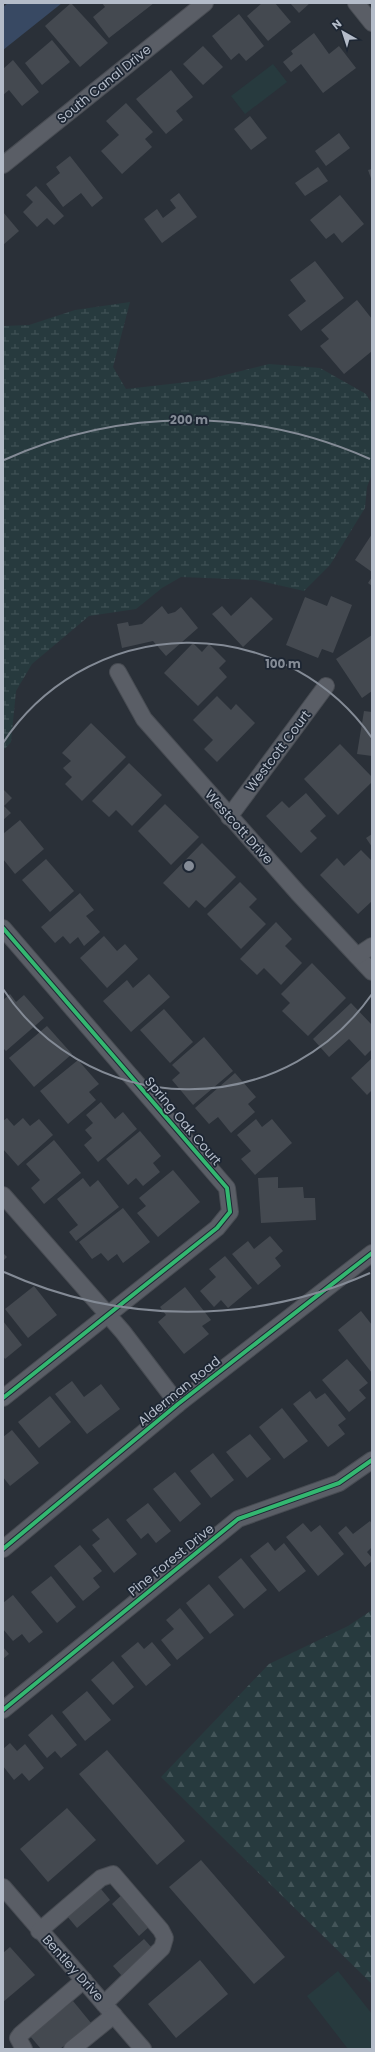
<svg xmlns="http://www.w3.org/2000/svg" width="375" height="2052" viewBox="0 0 375 2052" font-family="Poppins,sans-serif">
<style>
.forest{fill:url(#forest-firs)}
.wetland{fill:url(#wetland-marsh)}
.pitch{fill:#273a3e}
.water{fill:#384963}
.building{fill:#444950}
.lines{fill:none;stroke-linecap:round;stroke-linejoin:round}
.minor-casing{stroke:#484c53;stroke-width:18}
.minor{stroke:#5a5e66;stroke-width:16}
.cycleway-casing{stroke:#1d2633;stroke-width:6}
.cycleway{stroke:#33b770;stroke-width:4}
.ring{fill:none;stroke:#848b96;stroke-width:2}
.labels{text-anchor:middle;dominant-baseline:central;stroke-width:3.5;stroke-linejoin:round;paint-order:stroke}
.street-label{font-size:13px;fill:#b4bcc9;stroke:#1d2633}
.centre{fill:#848b96;stroke:#1d2633;stroke-width:2}
.ring-label{font-size:12px;text-anchor:middle;font-weight:bold;fill:#848b96;stroke:#1d2633;stroke-width:3.5;stroke-linejoin:round;paint-order:stroke}
</style>
<defs>
<pattern id="forest-firs" width="22" height="20" patternUnits="userSpaceOnUse"><rect width="22" height="20" fill="#273a3e"/><path d="M5 1l3.5 6h-7zM16 11l3.5 6h-7z" fill="#445559"/></pattern>
<pattern id="wetland-marsh" width="20" height="14" patternUnits="userSpaceOnUse"><rect width="20" height="14" fill="#273a3e"/><path d="M1 5h8M5 5V1M11 12h8M15 12V8" fill="none" stroke="#445559"/></pattern>
</defs>
<rect width="100%" height="100%" fill="#2a3038"/>
<polygon class="forest" points="372,1610 372,1984 161,1777 269,1664 348,1626"/>
<polygon class="wetland" points="130,302 113,367 126,389 205,380 269,364 320,368 366,394 372,404 372,474 367,487 365,508 330,565 304,591 256,580 181,577 162,588 136,609 89,616 32,664 16,691 11,742 3,751 3,326 29,325 75,310"/>
<g class="pitch">
<polygon points="273,64 287,82 245,114 231,96"/>
<polygon points="338,1971 372,2014 372,2049 348,2049 307,1996"/>
</g>
<polygon class="water" points="8,3 62,3 3,50 3,7"/>
<g class="building">
<polygon points="71,3 108,43 80,67 45,26"/>
<polygon points="102,3 154,3 109,38 93,17 105,7"/>
<polygon points="262,3 275,3 291,22 268,41 247,16"/>
<polygon points="290,3 310,3 299,13"/>
<polygon points="239,14 264,46 246,61 239,53 231,60 212,36"/>
<polygon points="314,33 329,54 339,46 356,68 323,93 301,64 291,72 283,62 293,54 291,51"/>
<polygon points="52,40 70,62 42,85 25,63"/>
<polygon points="203,46 223,67 203,85 183,64"/>
<polygon points="13,60 39,92 22,106 9,90 3,95 3,69"/>
<polygon points="171,70 193,97 176,111 183,120 166,134 136,99"/>
<polygon points="126,103 153,132 145,139 152,147 122,174 101,151 119,135 106,121"/>
<polygon points="250,116 267,138 251,150 234,129"/>
<polygon points="339,133 350,148 326,166 315,151"/>
<polygon points="70,156 103,198 92,207 81,193 63,207 46,184 60,173 56,167"/>
<polygon points="318,167 328,181 305,196 295,183"/>
<polygon points="372,169 372,181 368,170"/>
<polygon points="36,186 64,216 54,225 47,218 37,227 23,212 33,202 26,195"/>
<polygon points="179,193 197,217 162,243 144,219 157,209 163,218 176,208 170,200"/>
<polygon points="340,195 364,224 342,243 334,233 326,239 310,220"/>
<polygon points="3,212 19,231 3,245"/>
<polygon points="315,261 344,298 301,331 288,315 306,301 290,280"/>
<polygon points="357,300 372,319 372,351 344,374 320,346 329,339 321,330"/>
<polygon points="372,534 372,572 355,560"/>
<polygon points="372,577 372,586 368,583"/>
<polygon points="331,596 352,605 333,653 322,649 318,658 286,645 305,597 327,606"/>
<polygon points="251,597 273,619 243,647 212,614 222,606 231,616"/>
<polygon points="162,606 168,614 175,612 181,607 198,628 166,656 153,641 122,648 117,624 128,622 129,626 142,624"/>
<polygon points="372,635 372,691 362,698 336,659"/>
<polygon points="193,643 202,652 209,644 226,661 219,668 227,677 198,706 164,673"/>
<polygon points="217,696 231,710 236,704 255,723 217,762 204,749 213,740 193,720"/>
<polygon points="364,711 372,712 372,756 357,754"/>
<polygon points="91,723 126,757 82,801 65,784 72,777 63,768 71,761 62,753"/>
<polygon points="340,744 372,777 372,782 338,815 304,779"/>
<polygon points="129,763 162,795 132,826 116,810 109,817 92,801"/>
<polygon points="3,789 12,798 4,806 11,813 3,820"/>
<polygon points="306,793 326,816 310,831 317,838 301,853 266,816 282,801 289,808"/>
<polygon points="165,804 199,837 171,865 138,831"/>
<polygon points="20,820 44,849 15,874 3,859 3,834"/>
<polygon points="372,834 372,847 366,838"/>
<polygon points="202,843 236,877 205,908 196,900 189,908 163,883"/>
<polygon points="361,850 372,861 372,901 358,914 320,875 337,858 344,866"/>
<polygon points="46,859 74,891 50,912 22,880"/>
<polygon points="240,882 257,899 249,907 266,924 241,949 207,914"/>
<polygon points="80,893 94,910 86,916 100,932 84,946 78,937 70,944 63,936 55,943 41,927"/>
<polygon points="276,922 292,939 285,946 302,963 281,985 264,968 257,975 240,959"/>
<polygon points="104,936 117,951 125,944 138,959 107,988 80,958"/>
<polygon points="312,963 346,998 308,1036 282,1011 290,1003 281,994"/>
<polygon points="149,974 170,997 131,1032 103,1001 127,980 133,988"/>
<polygon points="10,994 16,1002 24,995 44,1018 6,1051 3,1048 3,1000"/>
<polygon points="351,1003 372,1025 372,1049 365,1056 349,1039 329,1057 313,1039"/>
<polygon points="164,1009 193,1042 170,1063 140,1030"/>
<polygon points="47,1026 72,1054 34,1087 9,1058"/>
<polygon points="204,1037 233,1071 193,1105 172,1080 180,1073 172,1065"/>
<polygon points="372,1058 372,1090 367,1095 351,1078"/>
<polygon points="78,1060 99,1084 89,1092 96,1100 68,1124 40,1091"/>
<polygon points="235,1073 256,1097 248,1104 255,1112 231,1133 218,1117 209,1124 195,1108"/>
<polygon points="101,1102 115,1119 123,1112 137,1129 98,1162 84,1145 92,1138 85,1130 93,1123 86,1115"/>
<polygon points="7,1118 14,1126 23,1118 30,1126 39,1119 53,1135 18,1166 3,1149 3,1121"/>
<polygon points="256,1119 262,1127 272,1119 292,1143 255,1175 241,1159 251,1151 237,1135"/>
<polygon points="140,1131 161,1156 153,1163 160,1172 143,1186 136,1178 128,1185 106,1159"/>
<polygon points="54,1140 81,1173 44,1204 31,1188 40,1180 26,1164"/>
<polygon points="173,1170 200,1202 158,1237 137,1213 146,1206 139,1198"/>
<polygon points="278,1177 278,1188 303,1187 304,1198 315,1198 316,1220 261,1223 258,1178"/>
<polygon points="83,1178 90,1187 98,1180 119,1207 76,1241 69,1232 78,1225 57,1199"/>
<polygon points="123,1208 150,1242 123,1263 117,1254 108,1261 101,1253 92,1259 79,1242"/>
<polygon points="270,1236 283,1251 275,1258 281,1266 258,1285 232,1254 248,1241 254,1249"/>
<polygon points="3,1253 7,1257 3,1261"/>
<polygon points="225,1256 252,1288 228,1308 221,1300 214,1307 200,1291 216,1277 209,1269"/>
<polygon points="34,1286 57,1315 28,1338 5,1309"/>
<polygon points="185,1287 211,1320 202,1326 209,1334 184,1354 158,1322 166,1315 160,1307"/>
<polygon points="361,1311 372,1325 372,1373 338,1330"/>
<polygon points="3,1321 22,1345 5,1359 3,1356"/>
<polygon points="347,1359 368,1383 359,1390 366,1398 349,1412 322,1380"/>
<polygon points="72,1381 84,1397 101,1384 120,1409 87,1434 55,1394"/>
<polygon points="310,1391 316,1399 325,1393 346,1419 338,1425 345,1434 328,1447 293,1404"/>
<polygon points="50,1396 71,1422 39,1448 18,1422"/>
<polygon points="282,1408 308,1441 284,1459 259,1427"/>
<polygon points="12,1430 39,1463 10,1486 3,1477 3,1437"/>
<polygon points="250,1434 271,1459 247,1478 226,1452"/>
<polygon points="213,1453 234,1480 211,1498 190,1471"/>
<polygon points="175,1472 201,1504 180,1522 153,1489"/>
<polygon points="148,1503 171,1531 156,1543 148,1533 141,1539 126,1520"/>
<polygon points="108,1518 137,1554 114,1573 92,1545 100,1539 92,1530"/>
<polygon points="370,1521 372,1524 372,1547 367,1552 372,1558 372,1561 365,1567 338,1533 346,1526 353,1534"/>
<polygon points="303,1523 311,1532 320,1525 344,1554 318,1576 286,1537"/>
<polygon points="268,1542 275,1551 284,1543 306,1571 279,1592 250,1556"/>
<polygon points="80,1545 102,1571 93,1578 100,1587 83,1601 54,1566"/>
<polygon points="241,1558 267,1590 244,1609 218,1577"/>
<polygon points="51,1576 76,1607 57,1623 31,1592"/>
<polygon points="209,1584 234,1615 210,1634 186,1603"/>
<polygon points="13,1595 43,1632 29,1643 22,1634 13,1641 3,1629 3,1603"/>
<polygon points="180,1608 204,1638 177,1660 161,1640 174,1629 166,1620"/>
<polygon points="138,1642 144,1649 152,1642 171,1665 146,1686 121,1656"/>
<polygon points="3,1647 9,1654 3,1659"/>
<polygon points="113,1661 134,1687 113,1705 91,1680"/>
<polygon points="87,1691 111,1720 85,1741 62,1712"/>
<polygon points="52,1714 77,1745 61,1758 55,1751 47,1758 28,1735"/>
<polygon points="10,1743 17,1751 25,1744 44,1768 29,1781 22,1773 14,1780 3,1766 3,1749"/>
<polygon points="107,1750 185,1841 157,1865 79,1774"/>
<polygon points="67,1808 96,1840 48,1882 20,1849"/>
<polygon points="201,1860 285,1957 254,1984 169,1887"/>
<polygon points="101,1889 110,1900 77,1928 67,1916"/>
<polygon points="124,1893 151,1925 139,1936 112,1904"/>
<polygon points="144,1939 153,1949 122,1976 113,1966"/>
<polygon points="10,1947 35,1975 3,2002 3,1953"/>
<polygon points="200,1960 228,1994 176,2038 148,2004"/>
<polygon points="73,2001 91,2023 60,2049 41,2049 30,2036"/>
</g>
<g class="lines">
<g class="minor-casing">
<g id="minor">
<polyline points="356,3 372,23"/>
<polyline points="3,165 205,3"/>
<polyline points="118,672 144,719 298,893 372,972"/>
<polyline points="229,817 326,686"/>
<polyline points="3,928 227,1188 230,1212 217,1228 3,1398"/>
<polyline points="357,956 372,946"/>
<polyline points="3,1195 123,1332 178,1404"/>
<polyline points="3,1549 178,1404 372,1253"/>
<polyline points="3,1710 238,1519 339,1483 372,1460"/>
<polyline points="3,1887 143,2049"/>
<polyline points="39,1931 101,1878 113,1874 161,1930 165,1938 162,1948 104,2004"/>
<polyline points="24,2049 18,2038 21,2034 84,1980"/>
<polyline points="72,2049 114,2015"/>
</g>
</g>
<use href="#minor" class="minor"/>
<g class="cycleway-casing">
<g id="cycleway">
<polyline points="3,928 227,1188 230,1212 217,1228 3,1398"/>
<polyline points="3,1549 178,1404 372,1253"/>
<polyline points="3,1710 238,1519 339,1483 372,1460"/>
</g>
</g>
<use href="#cycleway" class="cycleway"/>
</g>
<g class="ring">
<path d="M372 994A223 223 0 0 1 3 989M3 743A223 223 0 0 1 372 738"/>
<path d="M370 1273A446 446 0 0 1 4 1272M4 460A446 446 0 0 1 370 459"/>
</g>
<g class="labels">
<g class="street-label">
<text transform="translate(104 84) rotate(-39)">South Canal Drive</text>
<text transform="translate(278 751) rotate(-53)">Westcott Court</text>
<text transform="translate(239 827) rotate(48)">Westcott Drive</text>
<text transform="translate(183 1121) rotate(50)">Spring Oak Court</text>
<text transform="translate(179 1391) rotate(-39)">Alderman Road</text>
<text transform="translate(171 1560) rotate(-39)">Pine Forest Drive</text>
<text transform="translate(73 1968) rotate(48)">Bentley Drive</text>
</g>
</g>
<circle cx="189" cy="866" r="6" class="centre"/>
<g class="ring-label">
<text x="189" y="424">200 m</text>
<text x="283" y="668">100 m</text>
</g>
<rect width="375" height="2052" fill="none" stroke="#b4bcc9" stroke-width="8"/>
<g transform="translate(343 32) rotate(321)" stroke="#1d2633" stroke-width="3" paint-order="stroke">
<path d="M0-3L7 15L0 10L-7 15Z" fill="#b4bcc9"/>
<text y="-6" font-size="11" font-weight="bold" text-anchor="middle" fill="#b4bcc9">N</text>
</g>
</svg>
